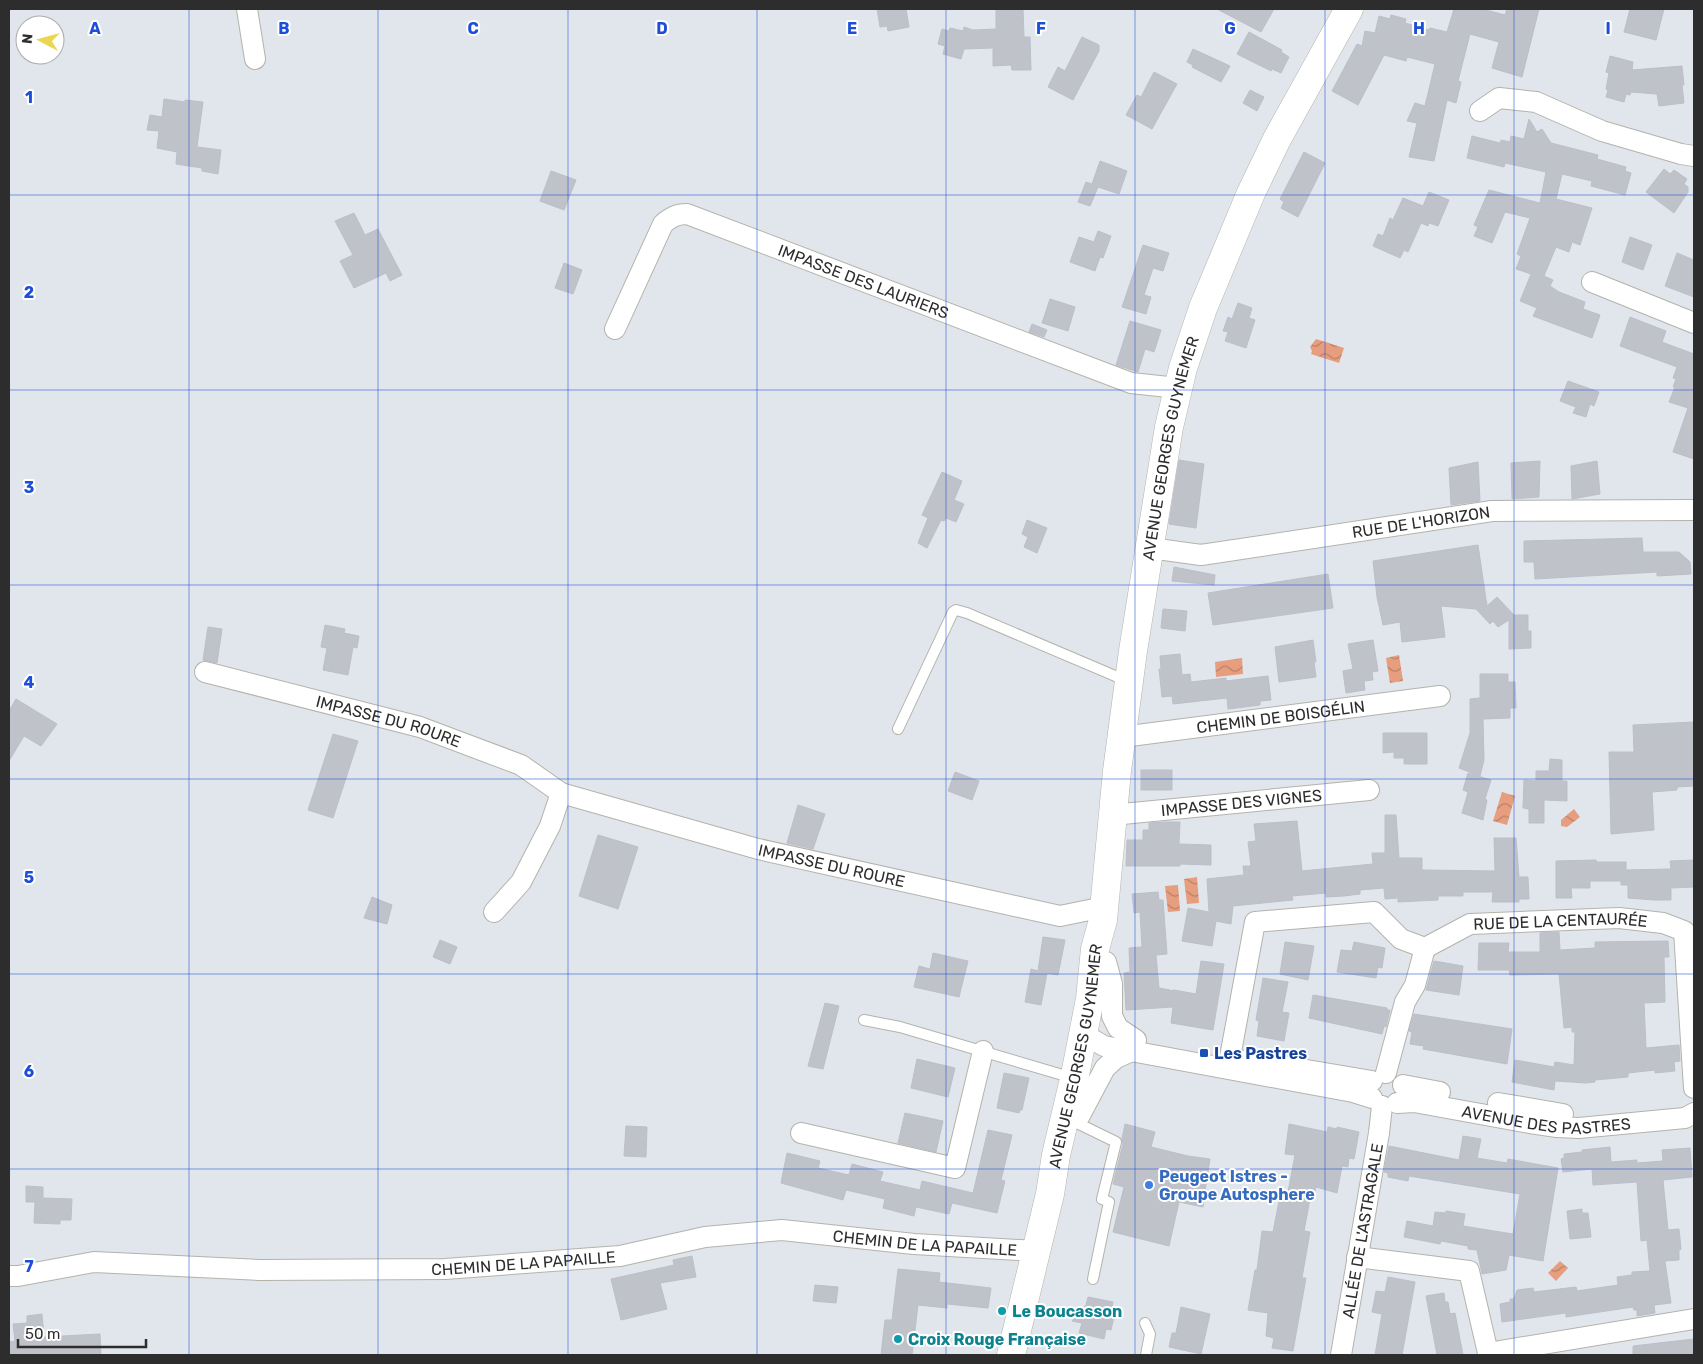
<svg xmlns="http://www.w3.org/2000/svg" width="1703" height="1364" viewBox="0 0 1703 1364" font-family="Rubik,sans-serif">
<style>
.water{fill:url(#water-waves)}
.building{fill:#c0c2c9;stroke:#babfc9}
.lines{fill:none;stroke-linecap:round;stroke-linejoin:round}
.lane-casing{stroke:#b4b3aa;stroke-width:12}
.street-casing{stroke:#b4b3aa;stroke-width:22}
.secondary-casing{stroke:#b4b3aa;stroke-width:29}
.lane{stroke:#fff;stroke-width:10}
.street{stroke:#fff;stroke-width:20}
.secondary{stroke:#fff;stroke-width:28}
.grid{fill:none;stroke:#1d4ed8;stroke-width:1;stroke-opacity:0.55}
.transit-dot{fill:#1a4fb4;stroke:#fff;stroke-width:2}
.shop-dot{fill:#3f7fe0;stroke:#fff;stroke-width:2}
.culture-dot{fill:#0f9aa8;stroke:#fff;stroke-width:2}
.labels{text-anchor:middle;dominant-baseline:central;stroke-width:4;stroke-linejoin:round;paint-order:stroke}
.street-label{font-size:16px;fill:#2d2d2d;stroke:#fff}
.transit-label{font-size:16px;font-weight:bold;fill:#164399;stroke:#fff;text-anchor:start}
.shop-label{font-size:16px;font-weight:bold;fill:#366cbe;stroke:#fff;text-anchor:start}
.culture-label{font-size:16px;font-weight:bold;fill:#0d838f;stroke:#fff;text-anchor:start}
.grid-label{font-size:16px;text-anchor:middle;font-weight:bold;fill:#1d4ed8;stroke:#fff;stroke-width:4;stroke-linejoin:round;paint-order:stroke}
</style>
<defs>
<pattern id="water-waves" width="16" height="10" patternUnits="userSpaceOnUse" patternTransform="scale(1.25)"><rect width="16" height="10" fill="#e69e7e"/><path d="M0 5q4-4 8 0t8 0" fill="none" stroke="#bb8168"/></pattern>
</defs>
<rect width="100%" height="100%" fill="#e1e6ed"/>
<g class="water">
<polygon points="1316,339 1344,348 1339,363 1311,354 1312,351 1310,347"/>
<polygon points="1399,655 1403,681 1390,683 1386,658"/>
<polygon points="1242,658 1243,674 1216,677 1215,662"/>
<polygon points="1502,792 1515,796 1507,825 1493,821"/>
<polygon points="1574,809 1580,817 1567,827 1561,826 1561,820"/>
<polygon points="1197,877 1199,903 1187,904 1184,879"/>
<polygon points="1178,885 1180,911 1168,912 1165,886"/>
<polygon points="1560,1261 1568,1268 1556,1281 1548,1273"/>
</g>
<g class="building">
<polygon points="877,9 906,9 909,27 888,31 887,26 880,27"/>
<polygon points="996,9 1023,9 1024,37 1030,37 1031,70 1012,70 1011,65 993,66 993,48 964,49 961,59 943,54 945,46 938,44 942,29 949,31 950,28 963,31 964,27 973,30 996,29"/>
<polygon points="1217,9 1274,9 1261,32"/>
<polygon points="1454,9 1482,9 1505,15 1507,9 1539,9 1522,77 1492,68 1499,42 1470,34 1458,81 1461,82 1456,103 1447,100 1434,161 1409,157 1417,123 1407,121 1415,103 1425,106 1435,64 1407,57 1406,61 1384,55 1358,105 1332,91 1357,44 1362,46 1365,31 1375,33 1379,16 1390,19 1391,15 1406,19 1405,23 1429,30 1430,28 1447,32"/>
<polygon points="1630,9 1664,9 1656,40 1624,32"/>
<polygon points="1249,32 1282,50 1281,52 1289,57 1281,73 1272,69 1271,71 1237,54"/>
<polygon points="1082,37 1099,45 1099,51 1073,100 1048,87 1058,67 1065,71"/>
<polygon points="1193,49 1230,66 1221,82 1192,67 1193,65 1187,62"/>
<polygon points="1610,56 1633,62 1632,70 1682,66 1684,85 1682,85 1684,103 1659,106 1657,94 1631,92 1630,95 1626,94 1624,102 1606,97 1608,90 1606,89 1609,73 1606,72"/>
<polygon points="1154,72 1177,84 1152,129 1126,115 1137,95 1141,97"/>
<polygon points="1250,90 1264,97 1257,111 1243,103"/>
<polygon points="164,99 185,102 185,100 203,102 197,147 221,150 218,174 202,171 202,168 176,164 177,152 157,148 159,131 147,130 150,115 162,117"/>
<polygon points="1529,119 1537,132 1542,129 1551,143 1598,155 1597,159 1626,167 1625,171 1631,173 1625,195 1591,186 1592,181 1562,174 1556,199 1592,208 1580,245 1572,242 1569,252 1556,247 1544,276 1553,280 1550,286 1559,292 1585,302 1583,309 1600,315 1592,338 1533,316 1537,308 1520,301 1531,274 1516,269 1521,256 1517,254 1530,218 1505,212 1492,243 1474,236 1478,227 1474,225 1489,190 1540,203 1546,172 1505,163 1504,167 1467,158 1472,136 1500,143 1501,140 1510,142 1511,136 1524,139"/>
<polygon points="1304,152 1325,163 1298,217 1281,208 1284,202 1280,199"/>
<polygon points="1100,161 1127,171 1119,194 1098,187 1090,206 1078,202 1086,182 1092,184"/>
<polygon points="1664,169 1670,174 1674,170 1687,179 1684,184 1688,187 1688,192 1674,213 1646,192"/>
<polygon points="551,171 576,180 564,210 540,201"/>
<polygon points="1429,192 1449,200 1438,226 1429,223 1428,226 1421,223 1408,252 1404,250 1400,258 1373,246 1378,234 1383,236 1390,218 1393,220 1403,198 1423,206"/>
<polygon points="354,213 365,235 378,229 402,275 390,281 386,273 354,288 340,261 353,255 335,221"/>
<polygon points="1098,231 1111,236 1103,258 1100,257 1095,271 1070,262 1079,237 1094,242"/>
<polygon points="1630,237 1652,245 1643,270 1622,262"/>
<polygon points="1143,245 1169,253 1163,271 1153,268 1144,295 1151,297 1146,314 1122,307"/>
<polygon points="1677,253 1694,260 1694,297 1665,286"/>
<polygon points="564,263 582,270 573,294 555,288"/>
<polygon points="1050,299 1075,307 1068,331 1042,323"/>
<polygon points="1238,303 1252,308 1249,318 1255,320 1246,348 1225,341 1228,332 1223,331 1228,317 1232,319"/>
<polygon points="1630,317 1666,331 1662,342 1694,354 1694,459 1673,452 1688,408 1669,402 1675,387 1673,387 1676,379 1673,378 1677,367 1620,346"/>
<polygon points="1130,321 1161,330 1154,352 1145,349 1138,372 1116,365"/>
<polygon points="1032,324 1047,330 1044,337 1029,332"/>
<polygon points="1568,381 1599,392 1594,406 1590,404 1586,417 1573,413 1576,407 1560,401"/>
<polygon points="1179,460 1204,464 1196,528 1169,524"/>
<polygon points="1540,461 1539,497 1512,499 1511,463"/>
<polygon points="1597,461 1600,494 1572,499 1571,466"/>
<polygon points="1478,462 1480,501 1451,505 1449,468"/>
<polygon points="942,472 962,481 954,500 964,504 956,522 946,518 944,521 941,520 927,548 918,543 928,518 922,515"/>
<polygon points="1027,520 1047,528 1037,553 1024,547 1028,537 1022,534"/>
<polygon points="1642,538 1643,552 1679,552 1690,562 1691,574 1657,576 1657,572 1535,579 1534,562 1524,562 1524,541"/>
<polygon points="1478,545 1487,606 1497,597 1514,615 1528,615 1528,631 1531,631 1531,648 1509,649 1509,620 1498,627 1493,621 1490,624 1476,609 1441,606 1445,637 1402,642 1400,622 1383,625 1377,597 1373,561"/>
<polygon points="1174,567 1215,575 1214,585 1172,581"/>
<polygon points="1328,574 1333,608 1213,625 1208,593"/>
<polygon points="1163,609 1187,611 1185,631 1161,628"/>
<polygon points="325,625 345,629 344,633 359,636 357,648 353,647 348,675 323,670 327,648 321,647"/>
<polygon points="208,627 222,629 217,663 203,660"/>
<polygon points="1313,640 1316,662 1314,662 1316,677 1279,682 1275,647"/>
<polygon points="1373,640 1378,671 1372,672 1373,680 1364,681 1365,690 1346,693 1343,671 1353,669 1348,644"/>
<polygon points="1180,654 1182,675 1190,674 1191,682 1226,678 1226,681 1268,676 1271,700 1260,701 1260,705 1228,709 1227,698 1173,704 1172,696 1162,697 1159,669 1161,669 1160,656"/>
<polygon points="1480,674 1508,674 1508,682 1515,682 1516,708 1510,708 1510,718 1483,719 1484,760 1480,776 1459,768 1470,733 1470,699 1480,698"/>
<polygon points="16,699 57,724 41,746 24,736 9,761 9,711"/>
<polygon points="1694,722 1694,786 1677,787 1677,790 1652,792 1654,830 1611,834 1609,752 1634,752 1633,725"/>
<polygon points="1383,733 1427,733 1427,764 1404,764 1404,758 1394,758 1394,752 1383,753"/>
<polygon points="333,734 358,741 333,818 308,810"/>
<polygon points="1550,759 1562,760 1562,781 1567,781 1567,801 1544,800 1544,823 1529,823 1529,809 1523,808 1524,780 1536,781 1536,771 1549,771"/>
<rect x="1141" y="770" width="31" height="20"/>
<polygon points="955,772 979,781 972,800 948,791"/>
<polygon points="1468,773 1491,780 1485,799 1487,800 1483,820 1462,813 1468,792 1463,790"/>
<polygon points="798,805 825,814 813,849 787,843"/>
<polygon points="1385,815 1396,815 1399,858 1422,858 1422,870 1495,871 1494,838 1516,838 1519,877 1528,877 1529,899 1519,899 1519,902 1492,902 1493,892 1463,892 1463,896 1438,896 1438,900 1398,902 1398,898 1385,899 1384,888 1360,890 1360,894 1344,896 1326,897 1326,893 1292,896 1293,900 1233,906 1231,924 1216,921 1212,946 1182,941 1188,908 1209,912 1207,879 1244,875 1243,866 1251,866 1248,842 1256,841 1254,824 1297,821 1302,871 1373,864 1372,853 1385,853"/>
<polygon points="1166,822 1180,822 1179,844 1211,845 1211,865 1180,864 1180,866 1126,866 1127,840 1143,840 1143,830 1149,830 1149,823"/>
<polygon points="598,835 638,847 618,909 579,896"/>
<polygon points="1596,860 1597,862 1626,862 1626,870 1671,869 1670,861 1694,860 1694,887 1671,888 1671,900 1654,900 1628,898 1628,885 1621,885 1621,881 1590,881 1590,888 1571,888 1572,898 1556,898 1556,861"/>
<polygon points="1158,892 1159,900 1163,900 1167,954 1156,955 1159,988 1170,990 1170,991 1174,990 1196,994 1201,961 1224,964 1213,1030 1171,1023 1173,1007 1126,1010 1124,973 1130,972 1129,948 1142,947 1140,912 1134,913 1132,894"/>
<polygon points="372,897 392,905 387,924 364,918"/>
<polygon points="1559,932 1560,950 1595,948 1595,942 1668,941 1669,957 1664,957 1665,1002 1644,1003 1646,1048 1679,1045 1680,1061 1674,1062 1675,1071 1655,1073 1655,1070 1628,1073 1628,1077 1595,1080 1595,1082 1586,1083 1555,1081 1554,1090 1512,1082 1515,1060 1554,1067 1555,1062 1574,1065 1575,1032 1572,1032 1572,1027 1564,1028 1559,974 1510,975 1509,970 1478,970 1479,943 1509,943 1508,952 1540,952 1540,933"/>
<polygon points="1043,937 1065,940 1058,975 1047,973 1041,1005 1025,1002 1031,969 1038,971"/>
<polygon points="440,940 457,947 450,964 433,957"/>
<polygon points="1285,942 1314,946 1308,980 1280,974"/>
<polygon points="1354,942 1385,948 1382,968 1378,967 1376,978 1337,972 1341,950 1352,951"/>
<polygon points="933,953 968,961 959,997 914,987 919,966 930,969"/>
<polygon points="1434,961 1463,966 1459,995 1426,990"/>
<polygon points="1263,978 1288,982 1282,1012 1289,1013 1284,1041 1257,1036 1259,1021 1256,1020"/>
<polygon points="1313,995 1387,1008 1387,1010 1390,1010 1386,1027 1384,1026 1382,1034 1309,1018"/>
<polygon points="825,1003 839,1006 823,1069 808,1066"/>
<polygon points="1414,1014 1512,1029 1507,1064 1423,1049 1424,1046 1410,1044 1412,1032 1409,1031"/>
<polygon points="917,1059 955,1068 948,1097 911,1088"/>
<polygon points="1004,1073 1029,1078 1022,1110 1020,1110 1019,1113 997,1108"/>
<polygon points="905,1113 943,1121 936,1152 898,1143"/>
<polygon points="1125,1124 1155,1132 1151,1147 1188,1156 1210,1159 1205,1191 1206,1191 1203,1207 1179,1202 1169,1246 1113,1232 1124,1187 1113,1184 1123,1144 1122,1139"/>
<polygon points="1289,1124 1327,1132 1328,1127 1337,1129 1337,1127 1359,1132 1354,1159 1349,1158 1348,1167 1342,1166 1337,1193 1316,1187 1313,1199 1310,1199 1304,1231 1310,1232 1302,1278 1306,1278 1293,1351 1272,1348 1274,1338 1266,1336 1268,1313 1248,1310 1255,1270 1257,1270 1262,1231 1273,1232 1281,1191 1288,1192 1295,1155 1285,1154"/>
<polygon points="626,1126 647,1127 646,1157 624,1156"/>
<polygon points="988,1130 1012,1135 1001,1180 1005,1181 997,1213 952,1203 949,1214 916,1207 914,1216 883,1208 885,1199 846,1190 843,1200 781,1183 787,1153 820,1161 818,1168 849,1175 852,1164 883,1172 880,1181 920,1190 922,1181 973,1193"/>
<polygon points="1463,1136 1481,1139 1477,1158 1507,1163 1508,1159 1558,1168 1543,1261 1509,1255 1506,1270 1482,1274 1477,1250 1468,1249 1468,1246 1441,1241 1440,1244 1404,1237 1407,1221 1433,1226 1435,1212 1446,1213 1446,1211 1465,1214 1463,1226 1513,1234 1520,1194 1409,1176 1408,1181 1388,1177 1388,1173 1384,1172 1389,1146 1459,1160"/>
<polygon points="1610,1147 1611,1162 1637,1160 1637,1163 1663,1161 1662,1150 1690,1148 1692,1177 1663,1180 1668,1230 1679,1229 1681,1249 1679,1250 1679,1260 1665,1261 1671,1303 1654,1305 1655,1313 1637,1316 1637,1310 1634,1310 1633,1307 1566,1317 1566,1313 1502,1322 1500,1304 1510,1302 1510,1299 1514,1299 1517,1290 1533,1288 1534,1292 1576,1287 1577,1291 1618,1285 1617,1277 1632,1275 1632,1272 1650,1271 1647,1240 1641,1241 1637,1182 1593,1185 1592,1169 1563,1172 1561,1159 1564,1158 1564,1154 1582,1152 1582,1150"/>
<polygon points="26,1186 43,1187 43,1198 72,1199 71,1220 60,1220 60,1224 34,1223 35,1202 26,1202"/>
<polygon points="1582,1209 1582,1213 1588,1213 1591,1237 1570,1239 1567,1211"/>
<polygon points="692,1256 696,1277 660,1283 667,1309 621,1320 611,1279 674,1265 673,1260"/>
<polygon points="898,1269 940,1273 939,1282 991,1288 988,1308 947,1304 947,1308 918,1305 912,1355 881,1355 885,1320 892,1320"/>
<polygon points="1388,1277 1415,1282 1402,1355 1375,1355 1382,1314 1372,1312 1374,1302 1376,1291 1385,1292"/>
<polygon points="815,1285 838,1287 836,1303 813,1301"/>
<polygon points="1444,1293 1445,1302 1448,1302 1450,1314 1455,1313 1463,1355 1437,1355 1426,1296"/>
<polygon points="1088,1297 1113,1302 1111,1312 1115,1313 1113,1321 1111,1330 1106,1329 1104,1339 1079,1333 1082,1323 1072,1321 1086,1305"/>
<polygon points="1181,1307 1210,1314 1201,1354 1169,1347 1172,1333 1176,1333"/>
<polygon points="42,1314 44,1337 100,1334 101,1355 9,1355 9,1342 15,1341 13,1324 27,1323 27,1316"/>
<polygon points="1694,1339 1694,1355 1633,1355 1633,1346"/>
</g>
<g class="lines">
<g class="lane-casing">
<g id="lane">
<polyline points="898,729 953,612 956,610 967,613 1127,681"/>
<polyline points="864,1020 900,1027 1073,1078"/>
<polyline points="1077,1123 1116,1142 1102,1199 1109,1202 1093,1279"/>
<polyline points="1145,1323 1150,1334 1146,1355"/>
</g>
</g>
<g class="street-casing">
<g id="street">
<polyline points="247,9 255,59"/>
<polyline points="1480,111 1499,98 1536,102 1602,131 1681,154 1694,156"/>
<polyline points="1592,282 1694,323"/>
<path id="s1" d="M615,329L663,224C671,217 677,214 687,214L1131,383L1178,388"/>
<path id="s2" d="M1150,548L1201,555L1492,511L1694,510"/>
<path id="s3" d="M205,672L420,727L521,765L561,793L758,849L1060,916L1104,907"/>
<path id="s4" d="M1122,737L1440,696"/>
<path id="s5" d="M1112,815L1369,790"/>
<polyline points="494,912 521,882 550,826 561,793"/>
<polyline points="1106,962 1112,984 1112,1016 1118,1028 1136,1040"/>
<polyline points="1090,1038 1104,1046 1353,1092 1372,1098"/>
<path id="s6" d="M1230,1057L1255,922L1374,912L1401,939L1425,948L1470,924L1619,918L1663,923L1684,931L1694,1088"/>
<polyline points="1247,1060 1372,1081"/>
<polyline points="1386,1073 1405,1002 1415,985 1425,948"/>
<polyline points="1403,1085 1440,1092"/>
<path id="s7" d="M1397,1103L1414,1102L1530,1123L1557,1127L1579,1128L1685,1118L1694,1113"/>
<polyline points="1498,1103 1563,1114"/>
<polyline points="1079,1117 1105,1068 1116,1058 1132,1051"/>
<polyline points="801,1133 955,1168 983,1051"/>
<polyline points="1357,1257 1469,1271 1488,1353 1694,1319"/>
<path id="s8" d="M9,1276H18L94,1262L259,1270L445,1269L620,1256L705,1237L782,1230L914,1244L1036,1251"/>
<path id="s9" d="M1341,1355L1379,1133L1382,1106"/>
</g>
</g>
<g class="secondary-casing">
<g id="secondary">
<path id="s10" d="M1011,1355L1050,1194L1056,1155L1075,1075L1090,999L1095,949L1103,920L1117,771L1133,651L1169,427L1183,368L1203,308L1251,193L1277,139L1349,9"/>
</g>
</g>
<use href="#lane" class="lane"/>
<use href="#street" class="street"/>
<use href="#secondary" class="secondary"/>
</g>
<path class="grid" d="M189,9V1355M378,9V1355M568,9V1355M757,9V1355M946,9V1355M1135,9V1355M1325,9V1355M1514,9V1355M9,195H1694M9,390H1694M9,585H1694M9,779H1694M9,974H1694M9,1169H1694"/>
<rect class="transit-dot" x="1199" y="1048" width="10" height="10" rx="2.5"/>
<circle class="shop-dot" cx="1149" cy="1185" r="5"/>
<g class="culture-dot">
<circle cx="1002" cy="1311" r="5"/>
<circle cx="898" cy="1339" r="5"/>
</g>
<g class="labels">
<g class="street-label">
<text stroke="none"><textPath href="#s1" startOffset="331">IMPASSE DES LAURIERS</textPath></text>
<text stroke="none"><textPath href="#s10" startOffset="922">AVENUE GEORGES GUYNEMER</textPath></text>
<text stroke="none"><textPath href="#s2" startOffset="274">RUE DE L'HORIZON</textPath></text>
<text stroke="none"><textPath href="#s4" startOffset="160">CHEMIN DE BOISGÉLIN</textPath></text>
<text stroke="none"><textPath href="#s3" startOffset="190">IMPASSE DU ROURE</textPath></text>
<text stroke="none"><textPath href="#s5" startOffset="130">IMPASSE DES VIGNES</textPath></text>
<text stroke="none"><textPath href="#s3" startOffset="659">IMPASSE DU ROURE</textPath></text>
<text stroke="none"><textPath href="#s6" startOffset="462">RUE DE LA CENTAURÉE</textPath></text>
<text stroke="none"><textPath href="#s10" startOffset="306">AVENUE GEORGES GUYNEMER</textPath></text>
<text stroke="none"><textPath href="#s7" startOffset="151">AVENUE DES PASTRES</textPath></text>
<text stroke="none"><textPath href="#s9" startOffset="126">ALLÉE DE L'ASTRAGALE</textPath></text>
<text stroke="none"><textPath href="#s8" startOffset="921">CHEMIN DE LA PAPAILLE</textPath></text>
<text stroke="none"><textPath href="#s8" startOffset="516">CHEMIN DE LA PAPAILLE</textPath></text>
</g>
<g class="transit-label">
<text x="1214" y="1053">Les Pastres</text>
</g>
<g class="shop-label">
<text x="1159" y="1176">Peugeot Istres -<tspan x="1159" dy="18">Groupe Autosphere</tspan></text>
</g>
<g class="culture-label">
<text x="1012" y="1311">Le Boucasson</text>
<text x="908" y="1339">Croix Rouge Française</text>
</g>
</g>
<g class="grid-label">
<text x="95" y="34">A</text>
<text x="284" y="34">B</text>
<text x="473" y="34">C</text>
<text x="662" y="34">D</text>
<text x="852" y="34">E</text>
<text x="1041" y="34">F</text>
<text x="1230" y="34">G</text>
<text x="1419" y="34">H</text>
<text x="1608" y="34">I</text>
<text x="29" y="103">1</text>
<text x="29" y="298">2</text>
<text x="29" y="493">3</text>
<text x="29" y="688">4</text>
<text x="29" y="883">5</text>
<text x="29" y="1077">6</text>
<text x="29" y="1272">7</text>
</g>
<rect width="1703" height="1364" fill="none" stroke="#2d2d2d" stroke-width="20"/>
<g transform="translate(40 40) rotate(276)"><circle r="24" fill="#ffffff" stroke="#ababab"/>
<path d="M0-4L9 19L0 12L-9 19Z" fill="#ecd550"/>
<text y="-8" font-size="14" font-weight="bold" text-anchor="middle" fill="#2d2d2d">N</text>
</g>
<path d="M18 1339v8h128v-8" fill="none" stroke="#2d2d2d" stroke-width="2.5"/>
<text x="25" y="1339" font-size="15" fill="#2d2d2d" stroke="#ffffff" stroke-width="4" paint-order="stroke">50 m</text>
</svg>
